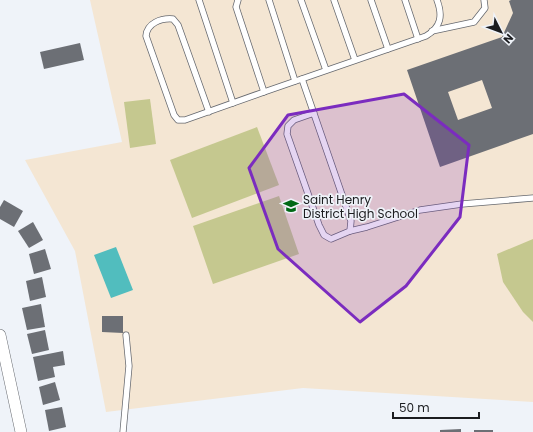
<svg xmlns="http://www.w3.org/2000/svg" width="533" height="432" viewBox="0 0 533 432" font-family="Poppins,sans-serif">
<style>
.education{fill:#f4e6d3}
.green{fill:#c5c88f}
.water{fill:#51bdbe}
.building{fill:#6c6f75;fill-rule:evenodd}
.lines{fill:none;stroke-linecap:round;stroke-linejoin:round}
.lane-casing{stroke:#66696f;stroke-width:7}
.street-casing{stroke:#66696f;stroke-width:12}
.lane{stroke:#fff;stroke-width:5.5}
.street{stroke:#fff;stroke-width:11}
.marked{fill:#7b2cbf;fill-opacity:0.2;stroke:#7b2cbf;stroke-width:3;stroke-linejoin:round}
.labels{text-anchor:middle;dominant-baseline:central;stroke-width:3.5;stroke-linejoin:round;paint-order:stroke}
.poi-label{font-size:12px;fill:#1b1c1f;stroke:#eff3f9;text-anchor:start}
</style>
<rect width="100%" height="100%" fill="#eff3f9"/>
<polygon class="education" points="90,0 533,0 533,402 303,388 106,412 75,251 25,160 122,142"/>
<g class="green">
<polygon points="150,99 156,144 130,148 124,102"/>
<polygon points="257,127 279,185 192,218 170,160"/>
<polygon points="279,196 299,254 213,284 193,226"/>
<polygon points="533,239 533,322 523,312 503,282 497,254"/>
</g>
<polygon class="water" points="116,247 133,290 111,298 94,255"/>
<g class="building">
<path d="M511,0H533V134L440,167L407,70L502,37L513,13L509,1ZM482,80L492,108L458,120L448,92Z"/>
<polygon points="80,43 84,60 44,69 40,52"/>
<polygon points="4,200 23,211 14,227 0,219 0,207"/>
<polygon points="33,222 43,240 29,248 18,231"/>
<polygon points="45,249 51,269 34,274 29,254"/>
<polygon points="42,277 46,297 30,301 26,281"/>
<polygon points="41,304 45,327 27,330 22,308"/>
<polygon points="102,316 123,316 123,333 102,332"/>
<polygon points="45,330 49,350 32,354 27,334"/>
<polygon points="63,351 65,365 53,367 55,377 38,381 33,357"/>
<polygon points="55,382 60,400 43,405 39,387"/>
<polygon points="62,407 66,427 49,431 45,410"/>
<polygon points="461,429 461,432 440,432 440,430"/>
<rect x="474" y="430" width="19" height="2"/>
</g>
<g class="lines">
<g class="lane-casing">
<g id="lane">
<polyline points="199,0 233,103"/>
<polyline points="269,0 295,81"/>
<polyline points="301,0 326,70"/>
<polyline points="334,0 355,60"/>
<polyline points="371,0 388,49"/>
<polyline points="405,0 418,39"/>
<polyline points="432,31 474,22 485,8 484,0"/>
<polyline points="302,79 351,221 350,231 331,239 324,235 319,225 287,134 288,126 294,120 314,113"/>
<path d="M264,92L426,36C441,27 443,16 437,0"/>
<path d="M209,112L178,25L173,19C161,18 147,23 146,36L174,115L178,120H185L264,92L236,7L238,0"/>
<polyline points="350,231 367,227 420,210 462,204 533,198"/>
<polyline points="123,432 129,366 126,335"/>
</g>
</g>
<g class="street-casing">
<polyline id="street" points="0,335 21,432"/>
</g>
<use href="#lane" class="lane"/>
<use href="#street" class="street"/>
</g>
<path class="marked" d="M404,94L469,145L460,217L406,286L360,322L278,249L249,168L288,115Z"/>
<defs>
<g id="school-bare" transform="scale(1.2)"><path d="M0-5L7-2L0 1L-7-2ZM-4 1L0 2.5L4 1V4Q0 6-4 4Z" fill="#006815" stroke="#eff3f9" stroke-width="2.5" paint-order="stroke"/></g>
</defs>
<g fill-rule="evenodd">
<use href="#school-bare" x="291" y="206"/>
</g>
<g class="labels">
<g class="poi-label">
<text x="303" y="199">Saint Henry<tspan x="303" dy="14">District High School</tspan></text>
</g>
</g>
<g transform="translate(501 32) rotate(132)" stroke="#eff3f9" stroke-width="3" paint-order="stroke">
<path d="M0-3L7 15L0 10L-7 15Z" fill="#1b1c1f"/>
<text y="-6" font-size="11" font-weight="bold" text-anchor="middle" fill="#1b1c1f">N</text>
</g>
<path d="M393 412v6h86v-6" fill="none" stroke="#1b1c1f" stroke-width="2"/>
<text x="399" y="412" font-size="12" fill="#1b1c1f" stroke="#eff3f9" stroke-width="3" paint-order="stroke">50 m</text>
</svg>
